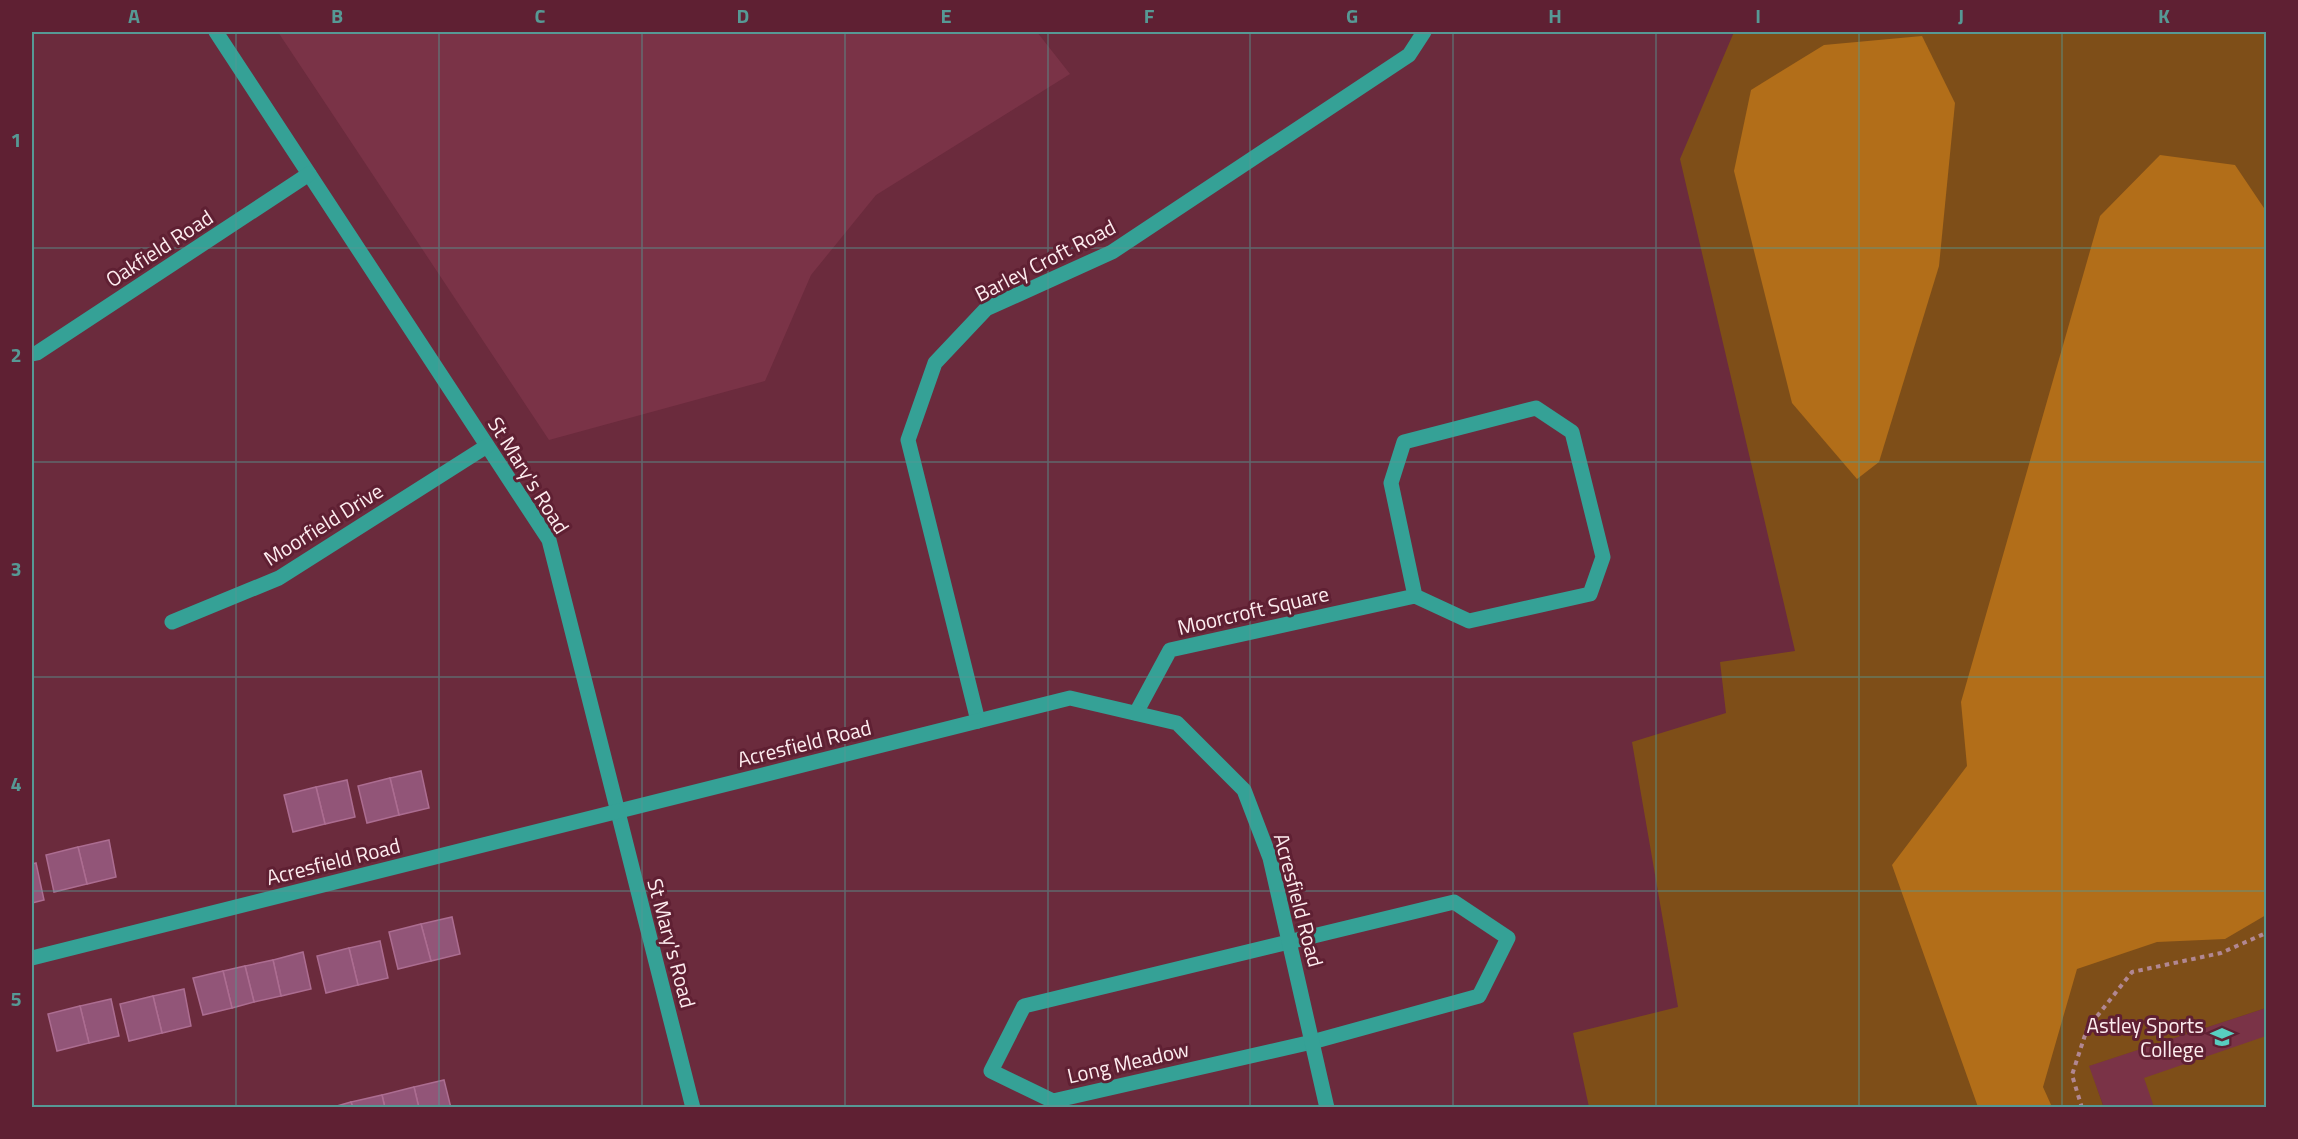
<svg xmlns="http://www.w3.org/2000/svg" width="2298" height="1139" viewBox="0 0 2298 1139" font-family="'Titillium Web',sans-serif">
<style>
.built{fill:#7a3347}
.green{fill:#7e4e18}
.forest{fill:#b26e19}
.building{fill:#925578;stroke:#ac6d91;stroke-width:1.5}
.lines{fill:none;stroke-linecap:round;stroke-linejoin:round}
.path{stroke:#b18792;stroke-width:4;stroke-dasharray:4.5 4.5;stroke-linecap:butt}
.minor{stroke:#35a196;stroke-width:15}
.grid{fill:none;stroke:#569995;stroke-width:1.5;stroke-opacity:0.55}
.labels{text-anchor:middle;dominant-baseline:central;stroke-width:6;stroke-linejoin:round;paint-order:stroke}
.street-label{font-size:21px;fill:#fdecef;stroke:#5f2033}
.poi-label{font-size:21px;fill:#fdecef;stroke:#5f2033;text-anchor:end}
.neatline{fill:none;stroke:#569995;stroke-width:2}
.grid-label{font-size:20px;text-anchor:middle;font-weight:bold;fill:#569995}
</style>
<rect width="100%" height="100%" fill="#6b2b3d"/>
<g class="built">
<polygon points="278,32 1037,32 1070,74 876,195 811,275 765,381 549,440"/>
<polygon points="2266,1008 2266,1107 2104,1107 2088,1066"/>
</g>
<g class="green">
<polygon points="1734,32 2266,32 2266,1008 2089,1066 2104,1108 1589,1107 1573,1033 1678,1007 1632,742 1726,713 1720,662 1795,651 1680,159"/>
<polygon points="2266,1036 2266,1107 2154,1107 2144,1078"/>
</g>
<g class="forest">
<polygon points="1922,36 1955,103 1939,266 1879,462 1857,479 1792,403 1734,171 1751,90 1824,45"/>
<polygon points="2160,155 2235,165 2266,211 2266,915 2225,939 2157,942 2077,969 2043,1087 2052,1107 1978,1107 1892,865 1967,766 1961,702 2100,216"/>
</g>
<g class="building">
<polygon points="421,771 429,808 399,815 390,778"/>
<polygon points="390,778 399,815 367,823 358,786"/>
<polygon points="347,780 355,817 325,824 316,787"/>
<polygon points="316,787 325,824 293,832 284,795"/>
<polygon points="109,840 116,877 87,884 78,847"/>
<polygon points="78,847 87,884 54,892 46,855"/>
<polygon points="36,863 44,900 32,903 32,864"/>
<polygon points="452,917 460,954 431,961 421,924"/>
<polygon points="421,924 431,961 398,969 389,932"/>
<polygon points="380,941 388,978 358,985 349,948"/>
<polygon points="349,948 358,985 326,993 317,956"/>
<polygon points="303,952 311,989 281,996 273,960"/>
<polygon points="273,960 281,996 254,1002 245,966"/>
<polygon points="245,966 254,1002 232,1008 223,971"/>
<polygon points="223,971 232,1008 203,1015 193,978"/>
<polygon points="184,989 191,1026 162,1033 153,996"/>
<polygon points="153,996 162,1033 129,1041 120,1004"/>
<polygon points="111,999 119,1036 89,1043 80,1006"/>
<polygon points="80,1006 89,1043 57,1051 48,1014"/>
<polygon points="444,1080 451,1108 419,1108 414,1087"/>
<polygon points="414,1087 419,1108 385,1108 382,1095"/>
<polygon points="382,1095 385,1108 353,1108 351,1102"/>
<polygon points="351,1102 353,1108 330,1108"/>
</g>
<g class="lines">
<polyline class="path" points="2082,1108 2072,1075 2087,1029 2132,972 2221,953 2266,933"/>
<g class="minor">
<polyline points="216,32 549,540 693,1108"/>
<polyline points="32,354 37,353 309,174"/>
<polyline points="172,622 279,578 487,446"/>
<polyline points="1136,713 1170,650 1415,596 1469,621 1590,594 1603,557 1572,432 1536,408 1404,442 1391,483 1415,596"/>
<polyline points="978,721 908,440 935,363 986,309 1112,252 1409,55 1424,32"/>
<polygon points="1454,902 1508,938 1479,996 1312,1042 1053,1101 991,1071 1024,1006"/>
<polyline points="32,958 1070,698 1177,723 1244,790 1270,858 1327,1108"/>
</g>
</g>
<path class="grid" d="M236,32V1108M439,32V1108M642,32V1108M845,32V1108M1048,32V1108M1250,32V1108M1453,32V1108M1656,32V1108M1859,32V1108M2062,32V1108M32,248H2266M32,462H2266M32,677H2266M32,891H2266"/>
<defs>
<g id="university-bare" transform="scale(1.8)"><path d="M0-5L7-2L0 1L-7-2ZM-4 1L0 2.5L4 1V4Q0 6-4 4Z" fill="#58cec0" stroke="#5f2033" stroke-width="2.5" paint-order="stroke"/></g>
</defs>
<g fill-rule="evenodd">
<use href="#university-bare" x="2222" y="1037"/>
</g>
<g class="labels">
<g class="street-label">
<text transform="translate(159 248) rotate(-33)">Oakfield Road</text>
<text transform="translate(1045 260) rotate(-27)">Barley Croft Road</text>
<text transform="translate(529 475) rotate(58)">St Mary's Road</text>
<text transform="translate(323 524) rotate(-32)">Moorfield Drive</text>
<text transform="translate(1253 610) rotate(-13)">Moorcroft Square</text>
<text transform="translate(804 743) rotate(-14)">Acresfield Road</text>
<text transform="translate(333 861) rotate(-14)">Acresfield Road</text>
<text transform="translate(1299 900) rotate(75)">Acresfield Road</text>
<text transform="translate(672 943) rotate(75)">St Mary's Road</text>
<text transform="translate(1128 1062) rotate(-13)">Long Meadow</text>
</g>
<g class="poi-label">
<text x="2204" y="1025">Astley Sports<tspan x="2204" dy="24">College</tspan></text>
</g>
</g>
<rect width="2298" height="1139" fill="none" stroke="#5f2033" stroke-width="66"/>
<rect x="33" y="33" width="2232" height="1073" class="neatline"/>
<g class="grid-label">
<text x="134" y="23">A</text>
<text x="337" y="23">B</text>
<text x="540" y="23">C</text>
<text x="743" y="23">D</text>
<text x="946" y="23">E</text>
<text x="1149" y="23">F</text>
<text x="1352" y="23">G</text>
<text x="1555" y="23">H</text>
<text x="1758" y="23">I</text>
<text x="1961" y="23">J</text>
<text x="2164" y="23">K</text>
<text x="16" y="147">1</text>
<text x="16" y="362">2</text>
<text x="16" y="576">3</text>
<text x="16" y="791">4</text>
<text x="16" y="1006">5</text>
</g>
</svg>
